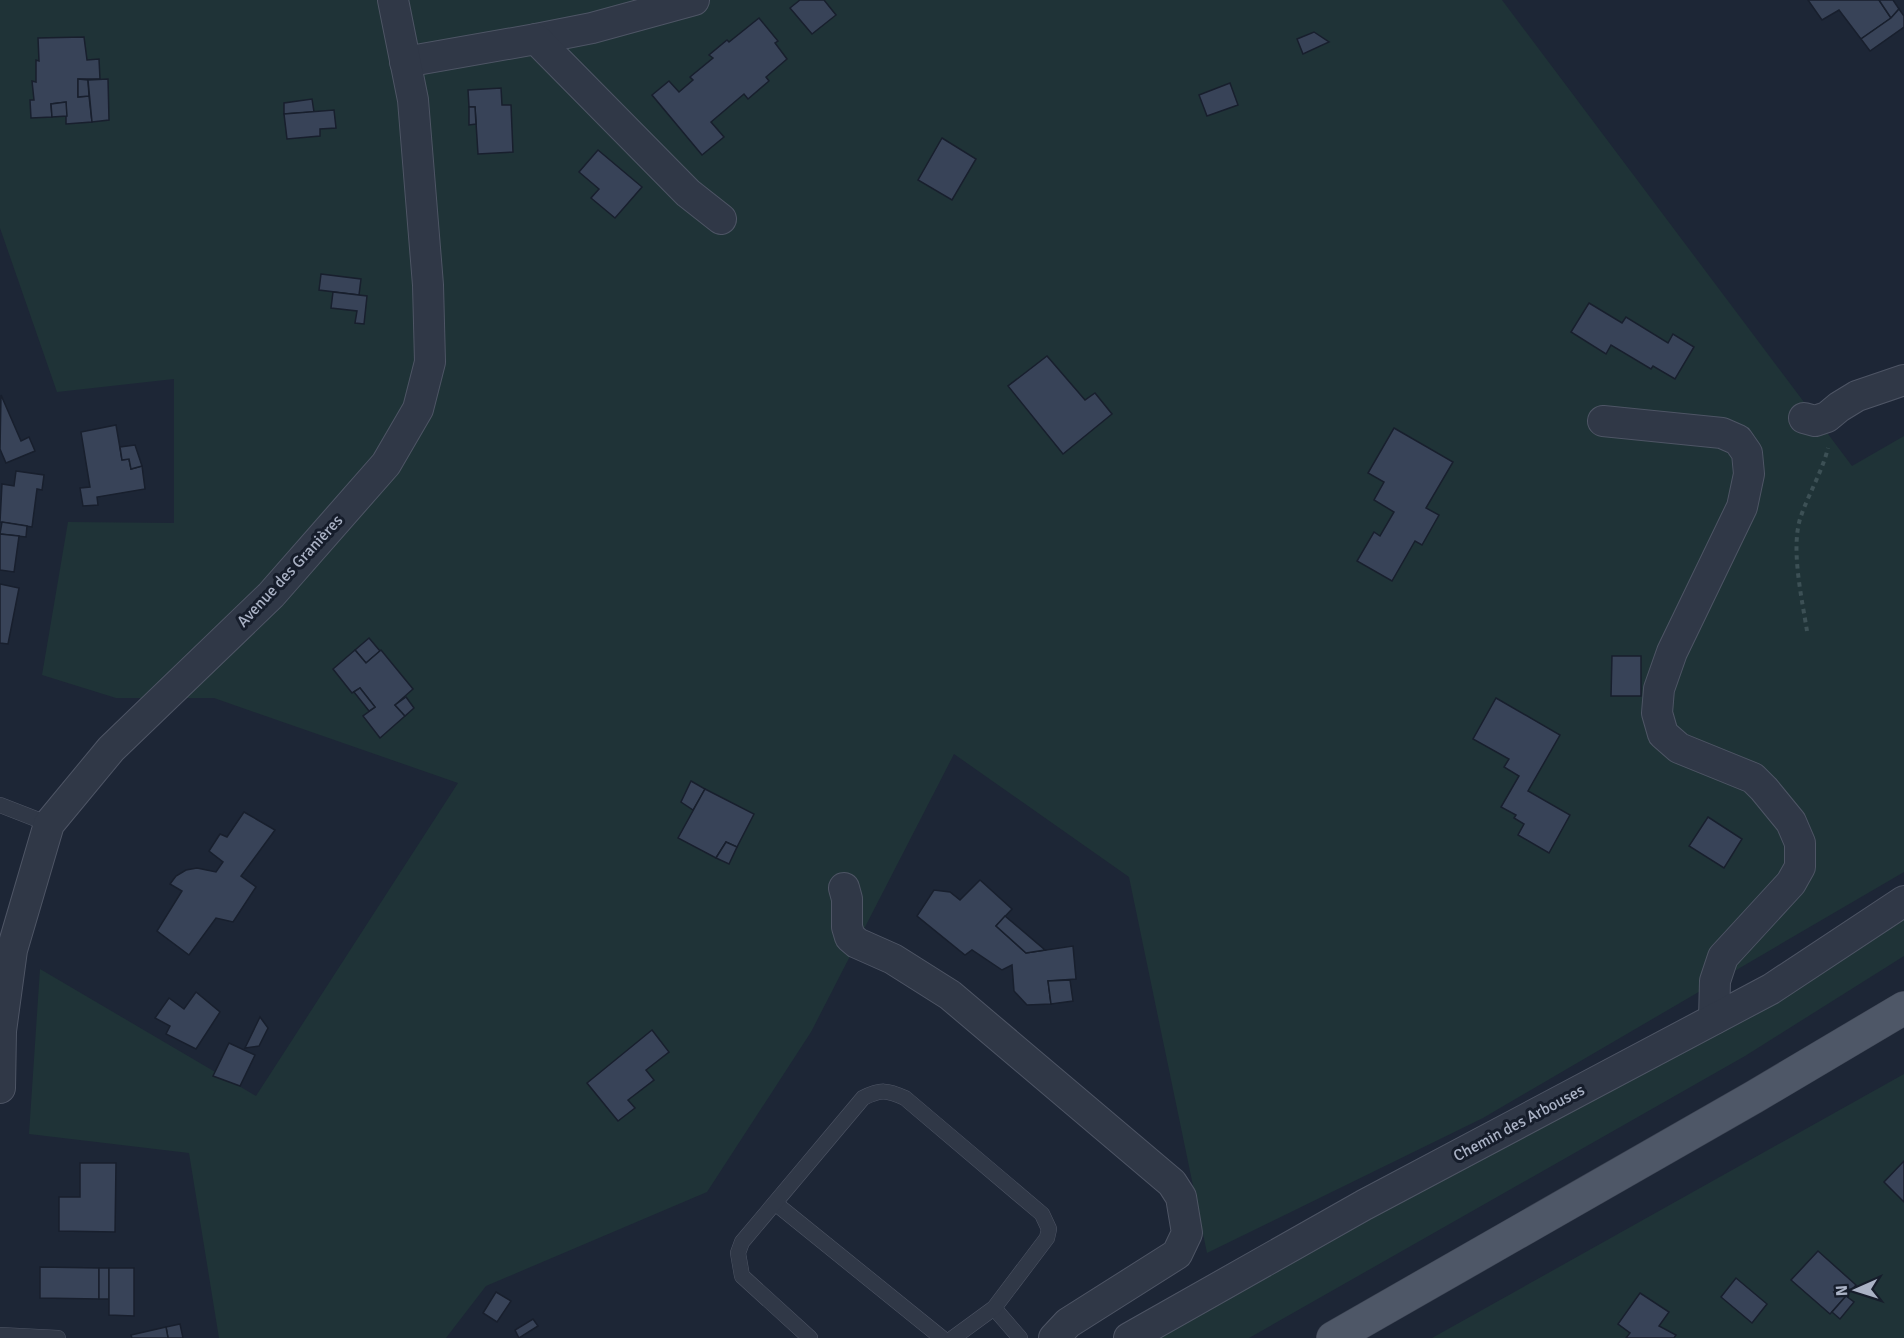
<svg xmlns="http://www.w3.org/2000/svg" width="1904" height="1338" viewBox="0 0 1904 1338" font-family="Signika,sans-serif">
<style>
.green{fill:#1f3337}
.building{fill:#384358;stroke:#181f2d;stroke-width:1.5}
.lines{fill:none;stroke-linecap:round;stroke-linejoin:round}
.lane-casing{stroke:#4e5565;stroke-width:16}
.street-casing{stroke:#4e5565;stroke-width:32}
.primary-casing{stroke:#3a4150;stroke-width:34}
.path{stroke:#3c5055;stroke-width:4;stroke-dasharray:4.5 4.5;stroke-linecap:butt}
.lane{stroke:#303847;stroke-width:15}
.street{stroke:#303847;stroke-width:30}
.primary{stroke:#4e5767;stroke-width:33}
.labels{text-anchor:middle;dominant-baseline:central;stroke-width:6;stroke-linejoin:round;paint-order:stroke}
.street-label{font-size:16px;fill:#aab2c5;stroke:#161d2b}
</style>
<rect width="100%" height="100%" fill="#1d2636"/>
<g class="green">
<polygon points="0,0 1502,0 1852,466 1904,436 1904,872 1483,1118 1207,1253 1129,877 954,754 811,1032 707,1192 486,1286 446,1338 219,1338 189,1153 29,1134 40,969 256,1096 458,783 214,698 116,698 42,675 68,522 174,523 174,379 57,392 0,228"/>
<polygon points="1904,913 1904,956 1745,1056 1249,1338 1152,1338"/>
<polygon points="1904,1074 1904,1338 1432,1338"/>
</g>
<g class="building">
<polygon points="800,0 824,0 836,15 812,34 790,8"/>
<polygon points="1808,0 1879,0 1891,18 1861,39 1839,10 1822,20"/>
<polygon points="1879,0 1893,0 1899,9 1891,18"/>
<polygon points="1899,9 1904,16 1904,27 1870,51 1861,39 1891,18"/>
<polygon points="759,18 778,41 775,43 787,59 766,77 769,81 748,99 744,94 711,122 724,137 702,155 652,95 669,81 679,92 693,80 690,77 713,58 709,55 727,40 729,42"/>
<polygon points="1314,32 1329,42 1303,54 1297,39"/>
<polygon points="84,37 87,60 99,59 100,79 78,79 78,97 89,96 92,122 66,124 66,102 51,104 52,117 31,118 30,100 34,100 32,81 36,82 36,60 39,61 38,38"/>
<polygon points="78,79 88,80 89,96 78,97"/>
<polygon points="108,79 109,120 92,122 88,80"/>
<polygon points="1230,83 1238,105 1207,116 1199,95"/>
<polygon points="501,88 502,105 511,105 513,152 478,154 475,107 469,107 468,90"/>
<polygon points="312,99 314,112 284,114 284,103"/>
<polygon points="66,102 67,116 52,117 51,104"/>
<polygon points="469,107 475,107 476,124 469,125"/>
<polygon points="334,110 336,128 320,129 320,136 287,139 284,114"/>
<polygon points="942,138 976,159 952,200 918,180"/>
<polygon points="598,150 642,187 615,218 591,198 599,189 579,172"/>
<polygon points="321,274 361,279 359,295 319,290"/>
<polygon points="333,292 367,296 364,324 355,323 357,311 331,308"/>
<polygon points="1589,303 1622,323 1626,317 1668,343 1673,334 1694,347 1675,379 1653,366 1651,369 1611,345 1606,354 1571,332"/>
<polygon points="1047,356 1085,400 1095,393 1112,414 1063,454 1008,386"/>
<polygon points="1,395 21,441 29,437 35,451 6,463 0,449"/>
<polygon points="116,425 122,460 129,459 131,469 142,466 145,489 97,497 98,505 83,506 80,488 90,487 81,432"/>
<polygon points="1394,428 1453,462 1426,508 1439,515 1422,545 1415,541 1392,581 1357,561 1374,532 1380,536 1394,512 1374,500 1384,482 1368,473"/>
<polygon points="135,445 142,466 131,469 129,459 122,460 120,447"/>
<polygon points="16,471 44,475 42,490 37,489 32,527 0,522 2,484 14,486"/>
<polygon points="2,522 27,526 26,537 0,534"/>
<polygon points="0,534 19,536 14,572 0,570"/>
<polygon points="0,584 19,588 8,644 0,643"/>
<polygon points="369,638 380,651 366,663 355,650"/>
<polygon points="355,650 366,663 381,650 413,689 395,705 405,716 380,738 363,716 375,707 360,688 352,693 333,669"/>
<polygon points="1612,656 1641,656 1641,696 1611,696"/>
<polygon points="360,688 375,707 369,711 354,692"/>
<polygon points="406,697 414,708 405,716 395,705"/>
<polygon points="1496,698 1560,735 1528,791 1570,815 1549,853 1518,835 1524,824 1514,818 1516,815 1501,807 1519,776 1504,767 1509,759 1473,739"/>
<polygon points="691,781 705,789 693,810 681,802"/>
<polygon points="705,789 754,814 737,847 726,842 716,858 678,838"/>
<polygon points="244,812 275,830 241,876 256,887 233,922 216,918 189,955 157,931 182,891 170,884 176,876 186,870 197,868 216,872 223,862 209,851 220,834 227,837"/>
<polygon points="1708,817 1742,839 1724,868 1689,846"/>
<polygon points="726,842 737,847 729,864 716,858"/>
<polygon points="980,880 1012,909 996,926 1026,953 1073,946 1076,979 1048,981 1051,1004 1027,1005 1014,991 1012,965 1002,970 972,950 965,955 917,916 934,890 950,892 960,900"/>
<polygon points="1005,916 1045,950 1026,953 996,926"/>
<polygon points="1070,980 1073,1001 1051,1004 1048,981"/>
<polygon points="196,992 220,1012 196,1049 166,1034 170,1026 155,1018 169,998 184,1009"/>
<polygon points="260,1017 268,1028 259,1046 245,1048"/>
<polygon points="652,1030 669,1052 646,1070 654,1080 628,1100 635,1108 618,1121 587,1083"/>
<polygon points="229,1043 255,1055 240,1086 213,1076"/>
<polygon points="1904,1161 1904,1202 1884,1182"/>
<polygon points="80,1163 116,1163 115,1232 59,1231 59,1197 80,1197"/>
<polygon points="1818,1251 1856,1285 1830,1314 1791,1280"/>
<polygon points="40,1267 99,1268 99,1299 40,1298"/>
<rect x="99" y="1268" width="10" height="31"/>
<polygon points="109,1268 134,1268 134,1316 109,1315"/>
<polygon points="1736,1278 1767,1304 1752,1323 1721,1297"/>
<polygon points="496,1292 511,1301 497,1322 483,1313"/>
<polygon points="1640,1293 1669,1312 1659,1326 1676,1335 1674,1338 1626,1338 1630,1333 1618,1324"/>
<polygon points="1846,1296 1854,1302 1840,1319 1832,1312"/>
<polygon points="533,1319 538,1326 519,1338 515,1330"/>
<polygon points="180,1324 183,1338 168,1338 166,1327"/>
<polygon points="166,1327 168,1338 132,1338 131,1335"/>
</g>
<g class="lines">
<g class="lane-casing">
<g id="lane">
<polyline points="0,805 49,824"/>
<polyline points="775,1203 942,1338"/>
<polyline points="994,1308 1020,1338"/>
<polyline points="0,1335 58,1338"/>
<path d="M810,1338L742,1276L738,1253L742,1242L863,1098C881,1089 887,1090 905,1098L1042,1214L1049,1229L1047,1238L994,1308L953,1338"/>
</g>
</g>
<g class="street-casing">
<g id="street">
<polyline points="536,39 592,28 694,0"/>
<polyline points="405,62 536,39 688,193 721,219"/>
<polyline points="1804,418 1815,421 1827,417 1839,407 1857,396 1904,380"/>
<polyline points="1603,421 1722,433 1738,440 1747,453 1749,474 1742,507 1672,652 1659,689 1657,713 1663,734 1679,748 1753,778 1764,789 1791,822 1800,843 1800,867 1791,883 1723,957 1715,981 1714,1019"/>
<polyline points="844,888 847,899 847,927 850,937 857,943 893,959 950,995 1172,1183 1181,1197 1187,1233 1177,1254 1068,1323 1054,1338"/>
<polyline points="0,1088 1,1031 12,950 49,824 111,749 271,595 386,464 418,409 430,362 428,285 413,100 393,0"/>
<polyline points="1129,1338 1364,1205 1771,989 1904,901"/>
</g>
</g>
<g class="primary-casing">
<polyline id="primary" points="1333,1338 1754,1097 1904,1008"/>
</g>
<path class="path" d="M1807,631C1802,599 1790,547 1801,516C1809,493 1822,472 1828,448"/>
<use href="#lane" class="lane"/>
<use href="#street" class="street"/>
<use href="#primary" class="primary"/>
</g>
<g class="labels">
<g class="street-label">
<text transform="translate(290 571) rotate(-47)">Avenue des Granières</text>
<text transform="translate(1519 1123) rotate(-28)">Chemin des Arbouses</text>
</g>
</g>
<g transform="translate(1856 1290) rotate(267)" stroke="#161d2b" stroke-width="4.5" paint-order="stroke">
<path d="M0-4.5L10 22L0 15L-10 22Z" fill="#aab2c5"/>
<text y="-9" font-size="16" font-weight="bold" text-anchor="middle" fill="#aab2c5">N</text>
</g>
</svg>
